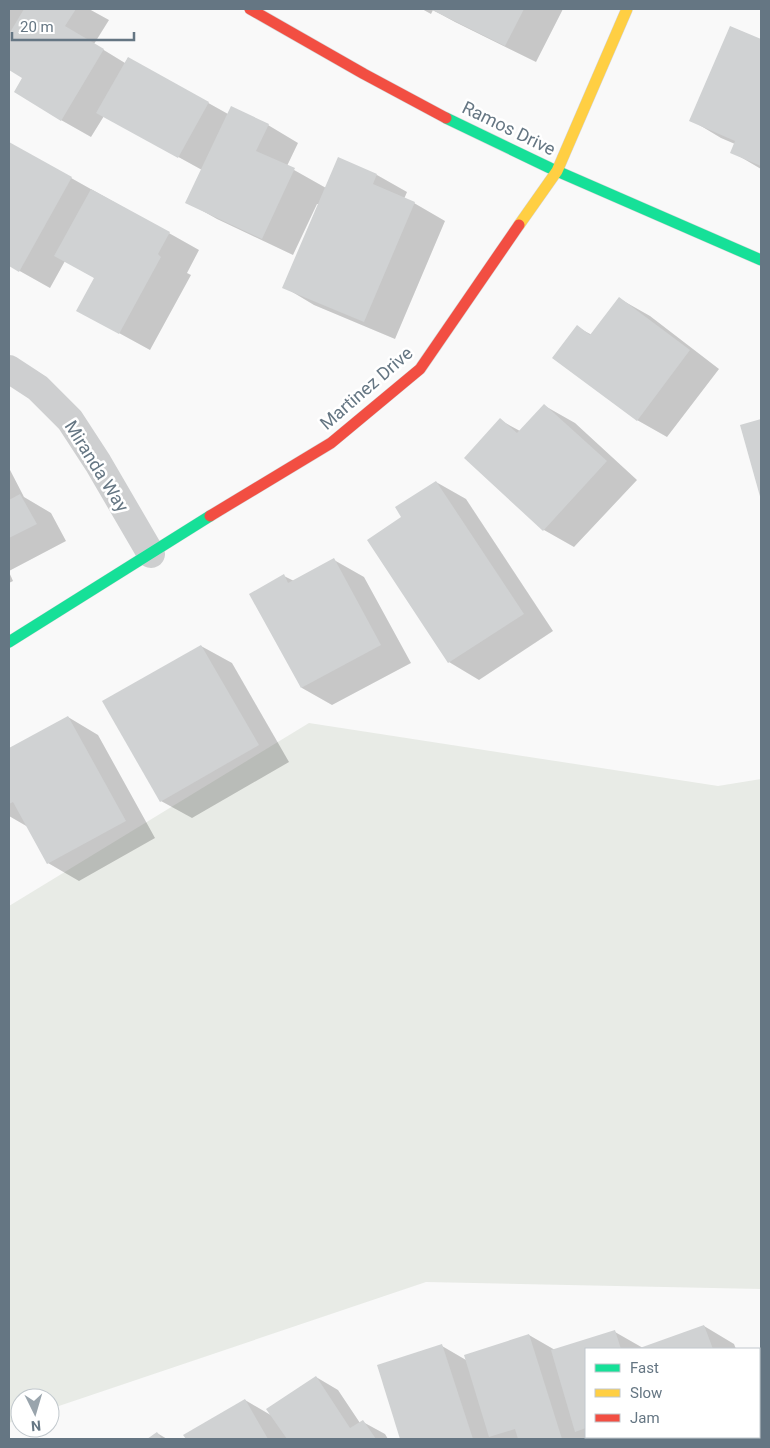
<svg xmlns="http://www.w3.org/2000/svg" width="770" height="1448" viewBox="0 0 770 1448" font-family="Roboto,sans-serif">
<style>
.green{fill:#e8ebe6}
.shadow{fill:#0003}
.building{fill:#d0d2d3}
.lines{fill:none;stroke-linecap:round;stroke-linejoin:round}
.fast-casing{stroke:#d5d6d7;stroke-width:12}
.slow-casing{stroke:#d5d6d7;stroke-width:12}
.jam-casing{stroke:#d5d6d7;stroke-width:12}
.street{stroke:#cecfd0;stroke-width:28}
.fast{stroke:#16e098;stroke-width:11}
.slow{stroke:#ffcf43;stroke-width:11}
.jam{stroke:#f24e42;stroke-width:11}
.labels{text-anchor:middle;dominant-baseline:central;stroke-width:5;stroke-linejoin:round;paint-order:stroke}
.street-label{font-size:18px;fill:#657683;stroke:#fff}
</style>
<rect width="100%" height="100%" fill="#f9f9f9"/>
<polygon class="green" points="309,723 718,786 761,779 761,1289 426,1282 50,1409 50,1398 20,1398 20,1419 9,1423 9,906"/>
<g class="shadow">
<polygon points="9,9 89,9 109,20 94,44 125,63 128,58 228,114 268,125 298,143 287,166 326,188 377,175 407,192 404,199 414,203 445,221 395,339 314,305 284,287 319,204 317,204 293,255 217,219 187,202 202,170 104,116 91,137 61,120 24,77 9,68"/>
<polygon points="422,9 563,9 536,62 455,22 433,10 431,14"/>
<polygon points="731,27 761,40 761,169 732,152 735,144 721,138 691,120"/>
<polygon points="9,143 199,250 187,273 191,275 150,350 108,327 95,278 65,261 50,288 9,265"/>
<polygon points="620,299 650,316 719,369 667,437 637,420 577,327 592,335"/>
<polygon points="545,406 575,423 637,480 574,547 544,530 500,420 520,431"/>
<polygon points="761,421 761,497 741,426"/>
<polygon points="9,468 24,497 51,513 66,541 9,571"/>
<polygon points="436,482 466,499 553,631 479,680 449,662 403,517"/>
<polygon points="334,560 364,577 411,663 332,705 302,688 284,576 294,581"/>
<polygon points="9,572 13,581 9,583"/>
<polygon points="201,646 232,663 289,762 192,818 161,801"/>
<polygon points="68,717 98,735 155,838 79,881 48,863 28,827 9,816 9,749"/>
<polygon points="704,1326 734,1344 736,1349 586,1349 585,1436 587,1439 402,1439 378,1366 442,1346 466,1360 529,1335 555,1350 615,1332 643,1348"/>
<polygon points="316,1377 338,1390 360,1423 363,1422 385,1434 388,1439 187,1439 185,1436 245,1400 274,1417"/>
<polygon points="759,1411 761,1418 761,1439 591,1439 587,1437 759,1437"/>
<polygon points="157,1433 167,1439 149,1439"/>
</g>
<g class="building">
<polygon points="24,9 76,9 65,26 104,49 61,121 14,92 22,78 9,70 9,34"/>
<polygon points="430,9 524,9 505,46"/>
<polygon points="730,26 761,39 761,166 730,153 735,141 689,121"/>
<polygon points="128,57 209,102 178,158 96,113"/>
<polygon points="231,106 269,124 256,151 295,168 262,239 185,203"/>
<polygon points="9,142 72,177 19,272 9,266"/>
<polygon points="338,157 377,174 373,184 415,202 364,322 282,288"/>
<polygon points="91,189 170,232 158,254 161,257 119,334 76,311 94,278 54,256"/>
<polygon points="619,297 690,350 637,421 552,358 577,325 590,335"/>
<polygon points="544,404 607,461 543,531 464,458 500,418 517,433"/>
<polygon points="761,419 761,500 740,425"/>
<polygon points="436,481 524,614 448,663 367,540 401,517 395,507"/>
<polygon points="20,494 37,524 9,538 9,500"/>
<polygon points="334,558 381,645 301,688 249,594 284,574 288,583"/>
<polygon points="201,645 259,745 160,802 102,701"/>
<polygon points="68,716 126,821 47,864 13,802 9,804 9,748"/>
<polygon points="704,1325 713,1349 637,1349"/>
<polygon points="615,1330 621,1349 586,1349 586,1428 575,1432 551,1350"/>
<polygon points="529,1334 562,1439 518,1439 515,1429 489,1437 464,1355"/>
<polygon points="442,1344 473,1439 400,1439 377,1365"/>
<polygon points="316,1376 350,1428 363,1420 376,1439 287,1439 266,1409"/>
<polygon points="245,1399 268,1439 186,1439 183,1435"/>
<polygon points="157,1432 162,1439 147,1439"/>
<polygon points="606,1437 648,1437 649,1439 607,1439"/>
<polygon points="695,1437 745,1437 746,1439 696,1439"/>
</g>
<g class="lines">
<g class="fast-casing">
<g id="fast">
<polyline points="446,118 550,168 761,260"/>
<polyline points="9,642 210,516"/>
</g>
</g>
<g class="slow-casing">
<polyline id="slow" points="519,225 557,171 627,9"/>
</g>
<g class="jam-casing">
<g id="jam">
<polyline points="250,9 364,74 446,118"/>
<polyline points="210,516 331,443 420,369 519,225"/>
</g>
</g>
<polyline class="street" points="9,369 38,388 70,420 98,463 151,554"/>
<use href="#fast" class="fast"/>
<use href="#slow" class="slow"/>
<use href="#jam" class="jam"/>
</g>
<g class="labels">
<g class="street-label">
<text transform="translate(509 128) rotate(26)">Ramos Drive</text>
<text transform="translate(366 388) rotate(-41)">Martinez Drive</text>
<text transform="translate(97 466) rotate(58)">Miranda Way</text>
</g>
</g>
<rect width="770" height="1448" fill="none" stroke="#657683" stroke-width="20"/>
<rect x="585" y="1348" width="175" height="90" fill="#ffffff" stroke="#c1c8cd"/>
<rect x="595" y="1364" width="25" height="8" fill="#16e098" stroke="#c1c8cd"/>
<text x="630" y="1373" font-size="15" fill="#657683">Fast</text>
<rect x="595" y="1389" width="25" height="8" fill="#ffcf43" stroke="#c1c8cd"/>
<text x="630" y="1398" font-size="15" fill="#657683">Slow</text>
<rect x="595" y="1414" width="25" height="8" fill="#f24e42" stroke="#c1c8cd"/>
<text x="630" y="1423" font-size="15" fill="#657683">Jam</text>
<g transform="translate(35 1413) rotate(175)"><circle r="24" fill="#ffffff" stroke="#c1c8cd"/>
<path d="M0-4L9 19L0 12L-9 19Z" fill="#99a4ac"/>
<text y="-8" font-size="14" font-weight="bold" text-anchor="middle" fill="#657683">N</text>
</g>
<path d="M12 32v8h122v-8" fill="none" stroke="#657683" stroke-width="2.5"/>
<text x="20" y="32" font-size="15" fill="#657683" stroke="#ffffff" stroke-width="4" paint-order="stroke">20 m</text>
</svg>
